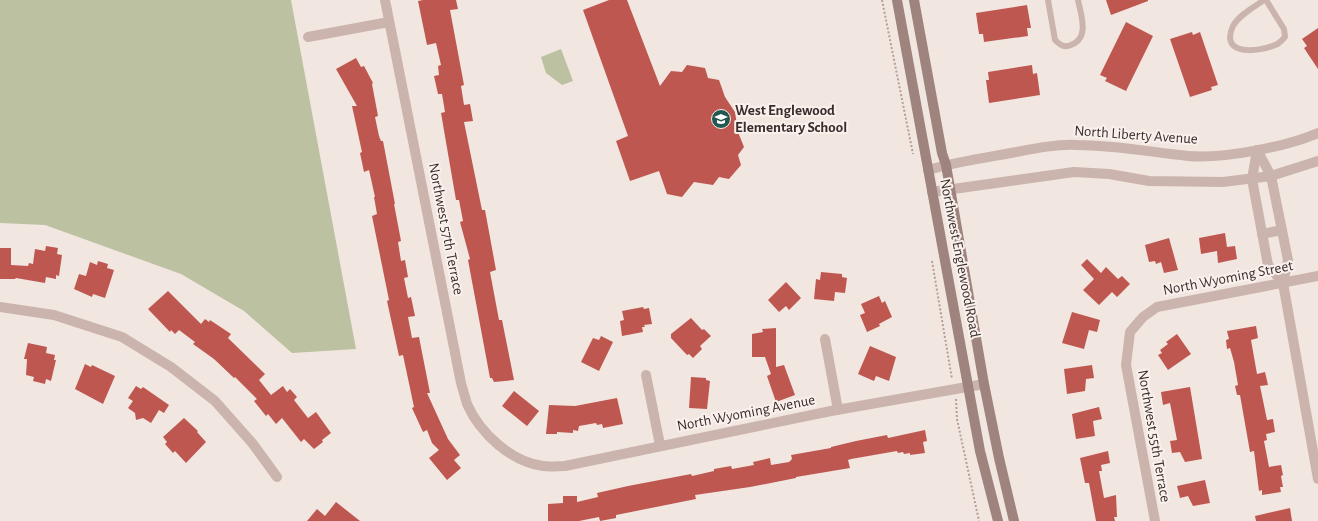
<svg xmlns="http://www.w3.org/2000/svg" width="1318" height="521" viewBox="0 0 1318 521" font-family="'Alegreya Sans',sans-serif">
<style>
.green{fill:#bcc1a1}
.building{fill:#bf5751}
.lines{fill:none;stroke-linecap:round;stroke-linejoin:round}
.path{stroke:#b69e97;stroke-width:2;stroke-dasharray:2 2;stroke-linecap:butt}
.service{stroke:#cab4ad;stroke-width:6}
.minor{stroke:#cab4ad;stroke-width:10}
.secondary{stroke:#9e837e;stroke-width:10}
.labels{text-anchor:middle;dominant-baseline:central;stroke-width:4;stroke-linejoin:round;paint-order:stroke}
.poi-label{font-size:15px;font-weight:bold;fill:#382d2b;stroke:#faf1ed;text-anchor:start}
.street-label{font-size:15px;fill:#382d2b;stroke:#faf1ed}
</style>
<rect width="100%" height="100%" fill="#f2e6e0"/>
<g class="green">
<polygon points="0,0 291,0 356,349 292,353 244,311 181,274 45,225 0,223"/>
<polygon points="561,49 573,81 562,85 546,73 541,57"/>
</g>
<g class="building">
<polygon points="423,0 456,0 458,9 450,10 464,85 461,86 464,105 470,104 473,121 464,122 482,210 485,210 496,270 490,272 499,320 502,320 514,380 494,382 492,378 490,378 468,260 470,259 460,222 463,221 459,200 456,200 441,113 445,112 442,94 438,94 434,76 439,75 438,66 441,65 436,43 427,45 418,1"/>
<polygon points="609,0 627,0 660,86 671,71 682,72 687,65 705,68 708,78 719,80 725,97 735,112 738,132 744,147 738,155 741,165 729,179 719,177 713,185 694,182 682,197 667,194 659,171 630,181 616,141 628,136 583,10"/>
<polygon points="1106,0 1148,0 1148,1 1111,15"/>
<polygon points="1027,5 1031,28 1027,28 1028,36 984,42 983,34 979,34 976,13"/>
<polygon points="1126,22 1153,36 1126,91 1105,81 1107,78 1100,75"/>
<polygon points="1318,28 1318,69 1304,48 1307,46 1302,39"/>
<polygon points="1192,32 1193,35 1200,32 1218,85 1211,87 1212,90 1190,97 1170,39"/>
<polygon points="356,58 361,67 364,66 373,83 372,84 378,116 375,117 379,136 381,141 383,141 395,204 394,204 401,241 398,242 401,261 405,260 408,277 404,278 408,298 411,297 415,316 408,317 412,338 419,337 430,393 427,393 448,439 460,455 454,460 461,468 447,480 429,458 439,450 432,443 427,430 423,432 412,408 414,407 403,355 399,356 387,301 389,300 372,216 377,214 374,197 375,197 369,170 364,172 360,153 362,152 352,106 357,106 336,69"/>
<polygon points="1032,65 1033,74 1037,73 1040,95 989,103 986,80 989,80 988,72"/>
<polygon points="1225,233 1227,247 1235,246 1237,259 1218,263 1217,251 1201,254 1199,238"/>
<polygon points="1169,238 1178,270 1164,273 1161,262 1156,264 1155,261 1149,262 1145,245"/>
<polygon points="46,246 58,248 57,254 62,255 59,276 56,275 56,279 46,277 45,283 16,278 15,279 0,279 0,248 11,248 11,265 28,266 29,263 33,264 35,249 45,251"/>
<polygon points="1087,259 1101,273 1106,267 1118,279 1122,276 1130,284 1117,297 1112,292 1099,305 1083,290 1094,279 1081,265"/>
<polygon points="98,261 108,264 107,268 114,270 105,298 93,294 92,297 74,289 79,274 86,276 90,262 97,265"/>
<polygon points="821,272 842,274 842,277 847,278 845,293 835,292 834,301 814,299 816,279 820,280"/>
<polygon points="786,282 801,298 789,310 786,306 779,312 768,300"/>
<polygon points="168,291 201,324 205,319 209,322 210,320 231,334 228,338 265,374 259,380 271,395 283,386 287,392 290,389 297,397 294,400 308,418 316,412 331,433 322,440 323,442 314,449 304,439 301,442 282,418 276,424 268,414 266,416 254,401 257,399 235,377 234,378 214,359 193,344 195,342 179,330 175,334 171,330 170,332 148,309"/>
<polygon points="879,296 882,303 885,301 892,317 879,324 880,326 867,332 860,315 865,313 861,304"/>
<polygon points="643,307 644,309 649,308 652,324 644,325 645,327 642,327 643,332 622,336 620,321 624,320 622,311"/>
<polygon points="1072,312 1100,320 1097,332 1089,330 1084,349 1062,343"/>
<polygon points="691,318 702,330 704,329 711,336 700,346 702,349 693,358 689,354 687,355 671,338 671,334"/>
<polygon points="1256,326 1258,338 1251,340 1257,374 1265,372 1268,385 1260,386 1267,420 1273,419 1275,432 1266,434 1267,440 1264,441 1269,467 1281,465 1283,475 1281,476 1283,487 1280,487 1281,492 1262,495 1262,490 1259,491 1254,451 1250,452 1240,395 1237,395 1235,386 1238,385 1234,362 1230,348 1227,349 1226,340 1229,339 1227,331"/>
<polygon points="776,328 776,367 784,365 795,395 776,402 767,376 771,374 765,357 752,357 752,334 763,332 762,329"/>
<polygon points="1177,334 1191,354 1168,370 1158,355 1162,353 1160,350 1168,344 1166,342"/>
<polygon points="601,336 613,342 599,371 581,362 593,338 599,340"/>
<polygon points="28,343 47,347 46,353 55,355 54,360 56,360 51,381 46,379 45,384 33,381 34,377 26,375 27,359 24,359"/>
<polygon points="870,346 896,357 889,381 876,376 874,381 858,374"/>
<polygon points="85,364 91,367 92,365 115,376 103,404 75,389"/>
<polygon points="1092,365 1094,378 1086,379 1085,391 1067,394 1064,369"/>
<polygon points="691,377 706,378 706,380 710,381 707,409 689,408"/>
<polygon points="136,386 141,389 143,387 169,405 164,413 159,410 151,423 143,418 136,420 135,413 128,408 133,401 128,398"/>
<polygon points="1190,387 1202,459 1185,462 1180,452 1172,453 1170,441 1177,440 1170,403 1163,405 1161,392"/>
<polygon points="514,391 539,411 527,426 502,406"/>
<polygon points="617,398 623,424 603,428 602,424 597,425 596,423 579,426 578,431 573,430 573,433 557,432 557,434 546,434 549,405 575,406"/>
<polygon points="1099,407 1102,419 1093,421 1095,436 1076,439 1072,414"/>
<polygon points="184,418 198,431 197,432 206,442 186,463 175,451 173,453 165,444 167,442 163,437"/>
<polygon points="925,430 927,441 923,442 925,453 910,455 910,453 904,454 903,452 898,453 897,451 851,459 848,460 850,468 796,477 796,478 750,487 695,495 696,499 616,515 616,518 600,521 599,517 579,521 548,521 548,504 563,503 563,496 577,496 577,502 598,497 597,493 628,486 691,474 692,476 714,471 714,469 731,466 732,469 754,465 753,462 770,458 771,465 789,462 792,459 791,455 831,448 831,447 856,441 887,435 888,438"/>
<polygon points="1108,451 1110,463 1101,465 1102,471 1099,471 1104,498 1116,495 1117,517 1114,517 1115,521 1096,521 1089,483 1085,483 1080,458"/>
<polygon points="1205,480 1210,503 1193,506 1188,496 1180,498 1177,486"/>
<polygon points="336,502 360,521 307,521 317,509 325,516"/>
<polygon points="1290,508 1292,521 1256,521 1255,516"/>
</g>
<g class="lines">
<g class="path">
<polyline points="882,0 913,154"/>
<polyline points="932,261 952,379"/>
<polyline points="956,399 957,419 979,521"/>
</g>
<g class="service">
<path d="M1048,0L1055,40C1060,45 1064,48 1071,45C1090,38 1081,15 1078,0"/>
<path d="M1264,0C1254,7 1239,15 1233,26C1231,30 1230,34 1230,38C1232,56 1263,50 1275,45C1279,44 1282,40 1285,37L1284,29L1266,0"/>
</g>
<g class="minor">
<path d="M385,0L461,383C463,390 465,397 467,404C480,433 511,462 543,466C550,467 558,466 565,466L831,411L984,384"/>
<polyline points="308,37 389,22"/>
<polyline points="1257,150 1271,176 1288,260 1283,283 1318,479"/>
<polyline points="1257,150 1252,179 1268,265 1283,283"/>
<path d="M928,170C955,162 983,158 1011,153C1032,149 1054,144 1077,145C1114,145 1150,152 1188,156C1224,159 1285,147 1318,133"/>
<polyline points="932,192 1074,172 1109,174 1149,181 1223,182 1271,176 1318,161"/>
<polyline points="1262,234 1282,230"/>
<polyline points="0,307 54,315 122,337 171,367 215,401 253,444 277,477"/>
<polyline points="825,339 838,410"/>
<polyline points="646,375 660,445"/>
<polyline points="1155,521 1126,365 1130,332 1143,317 1157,307 1318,276"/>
</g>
<g class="secondary">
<polyline points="897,0 980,451 998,521"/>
<polyline points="914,0 942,153 946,165 984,384 999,458 1014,521"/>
</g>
</g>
<defs>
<g id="school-disc" transform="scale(1)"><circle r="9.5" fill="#225851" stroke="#faf1ed"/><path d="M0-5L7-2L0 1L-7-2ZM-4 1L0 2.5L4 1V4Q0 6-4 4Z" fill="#fff"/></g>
</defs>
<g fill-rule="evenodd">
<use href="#school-disc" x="721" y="119"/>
</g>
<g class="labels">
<g class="poi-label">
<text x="735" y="110">West Englewood<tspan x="735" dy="17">Elementary School</tspan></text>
</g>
<g class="street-label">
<text transform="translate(1136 135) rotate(4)">North Liberty Avenue</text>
<text transform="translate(446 229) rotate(79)">Northwest 57th Terrace</text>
<text transform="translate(960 258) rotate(79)">Northwest Englewood Road</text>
<text transform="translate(1228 278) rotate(-11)">North Wyoming Street</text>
<text transform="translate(746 413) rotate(-11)">North Wyoming Avenue</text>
<text transform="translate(1154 436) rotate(80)">Northwest 55th Terrace</text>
</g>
</g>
</svg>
